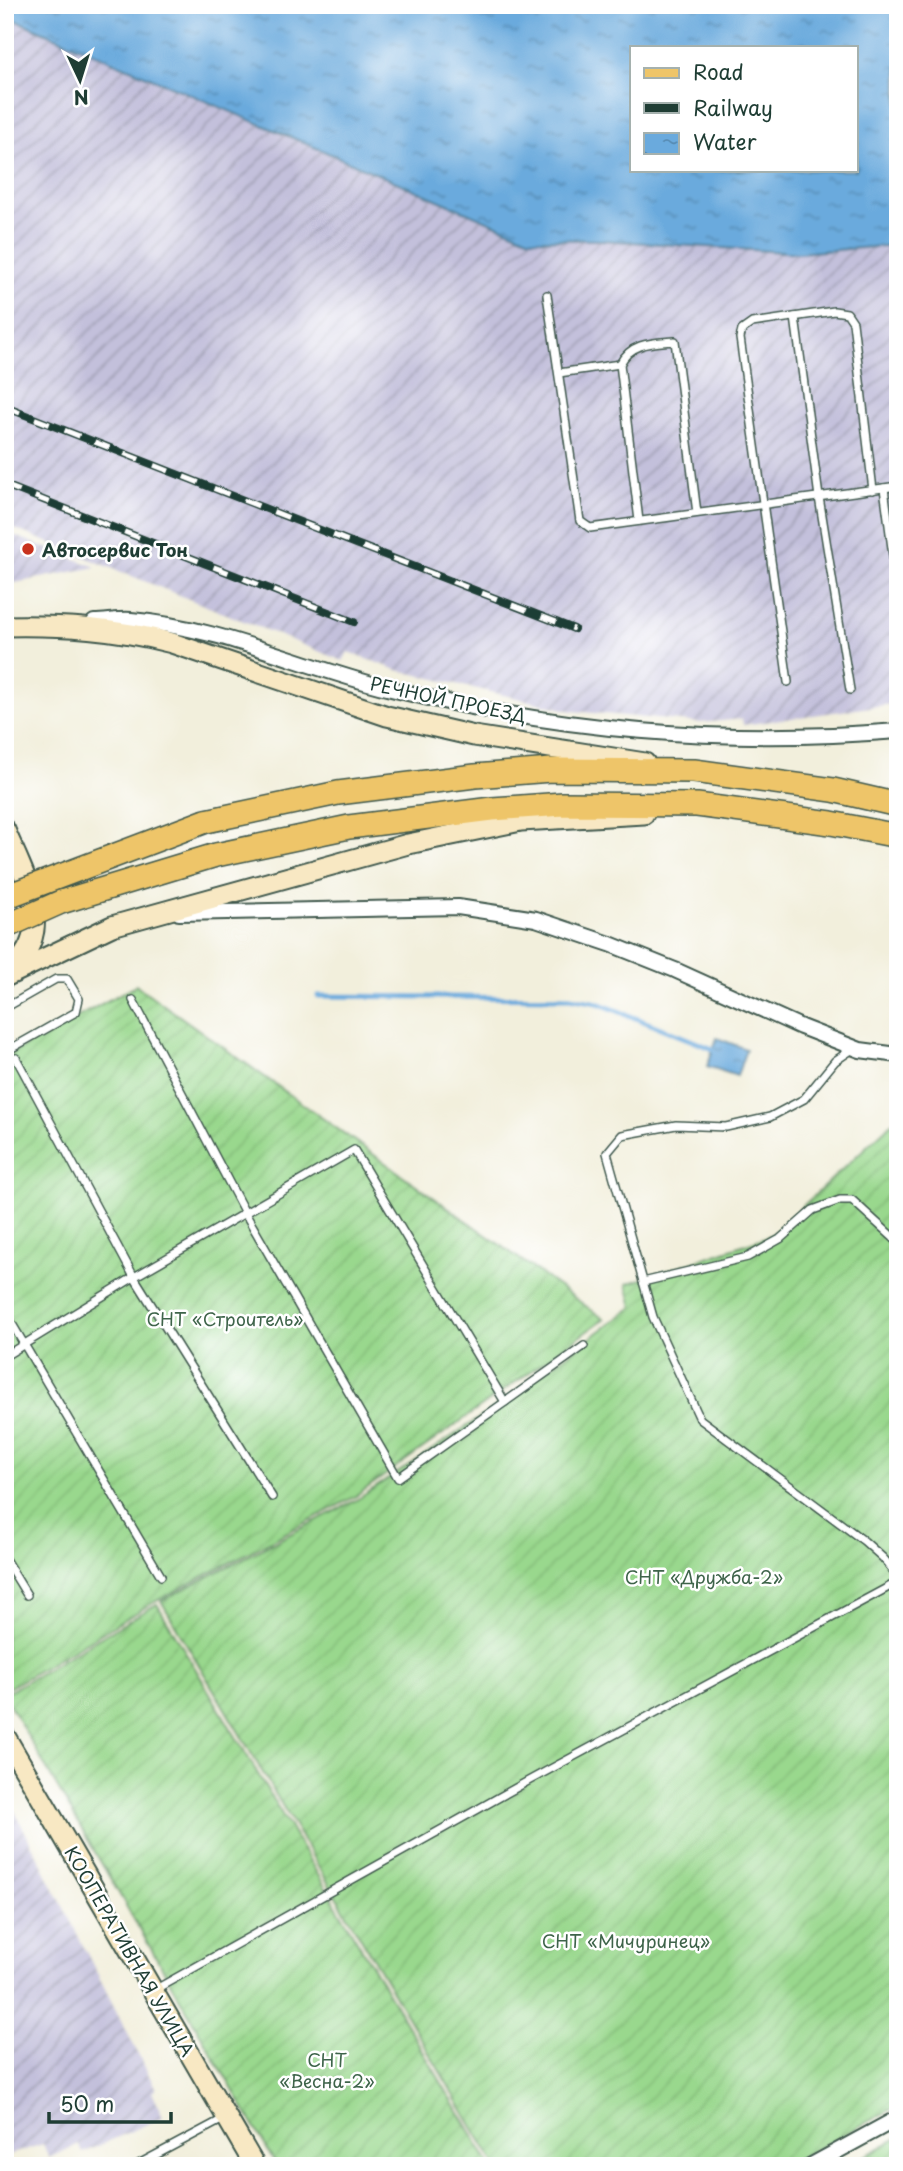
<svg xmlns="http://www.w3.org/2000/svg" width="903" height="2171" viewBox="0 0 903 2171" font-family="'Playpen Sans',sans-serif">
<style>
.industrial{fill:url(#industrial-furrows)}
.garden{fill:url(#garden-furrows);stroke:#5c8a60;stroke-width:2}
.water{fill:url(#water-ripples);stroke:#447488;stroke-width:2;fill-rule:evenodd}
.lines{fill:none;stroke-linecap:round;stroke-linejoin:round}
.stream{stroke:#6aaadd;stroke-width:5}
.lane-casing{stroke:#3f584d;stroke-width:10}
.street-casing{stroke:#3f584d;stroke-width:18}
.secondary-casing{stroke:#3f584d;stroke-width:23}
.primary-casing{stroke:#3f584d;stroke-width:26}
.lane{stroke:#fff;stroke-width:7}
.street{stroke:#fff;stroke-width:14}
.secondary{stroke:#f8e8c3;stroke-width:19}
.primary{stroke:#eec569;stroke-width:23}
.rail-casing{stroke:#1f3d34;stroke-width:8}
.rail{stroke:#fff;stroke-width:5;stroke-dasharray:16;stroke-linecap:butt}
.primary-bridge-casing{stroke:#3f584d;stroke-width:26;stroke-linecap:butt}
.primary-bridge{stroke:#eec569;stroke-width:23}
.poi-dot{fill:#c8321e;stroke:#fff;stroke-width:2.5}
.labels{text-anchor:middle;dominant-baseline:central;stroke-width:5;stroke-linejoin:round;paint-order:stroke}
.poi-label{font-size:18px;font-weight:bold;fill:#1f3d34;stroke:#fff;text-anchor:start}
.street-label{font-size:18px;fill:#1f3d34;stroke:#fff}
.park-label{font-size:18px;fill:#3e644a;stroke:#fff}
</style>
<defs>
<pattern id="industrial-furrows" width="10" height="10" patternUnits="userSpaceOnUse" patternTransform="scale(1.75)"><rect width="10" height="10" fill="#c3c0db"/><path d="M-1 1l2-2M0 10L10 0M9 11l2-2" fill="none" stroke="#9e9db2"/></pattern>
<pattern id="garden-furrows" width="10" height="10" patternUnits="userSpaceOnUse" patternTransform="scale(1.75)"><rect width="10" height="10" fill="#99d88d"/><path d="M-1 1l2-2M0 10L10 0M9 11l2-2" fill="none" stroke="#83ba7a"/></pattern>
<pattern id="water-ripples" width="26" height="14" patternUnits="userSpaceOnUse" patternTransform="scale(1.75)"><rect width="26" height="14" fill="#6aaadd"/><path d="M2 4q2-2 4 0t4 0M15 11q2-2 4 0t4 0" fill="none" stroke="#578cb4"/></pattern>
</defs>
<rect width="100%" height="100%" fill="#fff"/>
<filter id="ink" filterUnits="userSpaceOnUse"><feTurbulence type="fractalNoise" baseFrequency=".0143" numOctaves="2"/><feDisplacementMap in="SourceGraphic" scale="14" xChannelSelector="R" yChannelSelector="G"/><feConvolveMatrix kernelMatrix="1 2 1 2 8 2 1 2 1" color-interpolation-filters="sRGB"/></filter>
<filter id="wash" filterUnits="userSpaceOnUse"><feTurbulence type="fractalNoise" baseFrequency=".00686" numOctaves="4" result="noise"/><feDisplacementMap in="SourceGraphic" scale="28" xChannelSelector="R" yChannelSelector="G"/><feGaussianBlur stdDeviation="1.57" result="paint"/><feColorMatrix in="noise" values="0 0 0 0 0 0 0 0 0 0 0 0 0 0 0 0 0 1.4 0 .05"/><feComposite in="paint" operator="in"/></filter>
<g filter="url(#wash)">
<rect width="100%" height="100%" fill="#f2efdc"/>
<g class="industrial">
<polygon points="5,16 530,239 601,240 798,253 898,245 898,703 743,725 742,719 701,723 572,711 397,670 348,652 343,661 5,525"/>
<polygon points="5,532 96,567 5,585"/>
<polygon points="5,1792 156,2089 152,2092 163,2117 82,2153 78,2144 49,2158 43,2144 5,2156"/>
</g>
<g class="garden">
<polygon points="136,985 604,1319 356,1496 156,1601 5,1690 5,1057"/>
<polygon points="898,1117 898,2106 784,2166 496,2166 161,1601 358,1499 484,1415 633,1307 627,1284 772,1235"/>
<polygon points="157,1604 491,2166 277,2166 5,1697 5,1694"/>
<polygon points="898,2138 898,2166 847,2166"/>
</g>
<g class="water">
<path d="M5,5H898V245L798,253L601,240L530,239L6,16ZM632,47H856V170H632Z"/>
<polygon points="717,1038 746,1049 737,1076 707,1066"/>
</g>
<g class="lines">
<polyline class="stream" points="318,996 570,998 598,1003 713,1049"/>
</g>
</g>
<g filter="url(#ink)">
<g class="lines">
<g class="lane-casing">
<g id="lane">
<polyline points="547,295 580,521 590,528 898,486"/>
<polyline points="795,317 819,497 850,690"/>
<polyline points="559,373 620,364"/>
<polyline points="884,488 898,593"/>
<path d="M639,521L620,364C631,342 653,343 675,341L697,513"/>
<polyline points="788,682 740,338 742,330 752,323 834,311 847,313 853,322 873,490"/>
<polyline points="133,1000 245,1213 398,1478 584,1346"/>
<polyline points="5,1008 56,979 67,979 79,999 76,1012 5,1052"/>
<polyline points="854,1048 835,1061 804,1099 770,1117 726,1127 676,1125 622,1135 607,1153 653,1317 700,1419 864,1541 883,1558 898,1576"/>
<polyline points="16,1058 134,1277 272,1497"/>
<polyline points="643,1282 748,1257 780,1239 813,1210 840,1200 852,1200 898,1242"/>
<polyline points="5,1312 161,1576"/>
<polyline points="5,1356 134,1277 354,1150 505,1402"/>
<polyline points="5,1559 27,1595"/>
<polyline points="156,1989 530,1780 898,1582"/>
<polyline points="135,2166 227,2117"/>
</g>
</g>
<g class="street-casing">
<g id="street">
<path d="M94,622C106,622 119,619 131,620C220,627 302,667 387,688C558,731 722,745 898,731"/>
<polyline points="179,913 458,907 536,919 610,944 675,970 801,1027 860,1050 898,1055"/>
<polyline points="810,2166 898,2118"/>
</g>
</g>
<g class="secondary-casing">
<g id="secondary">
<path d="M5,626C63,625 116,628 172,643L387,716L474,736L645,763"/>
<path d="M5,830C20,867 51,917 24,955C20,961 13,966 8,971"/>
<polyline points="5,977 112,926 408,844 521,821 644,814"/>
<polyline points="5,1736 255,2166"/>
</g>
</g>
<g class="primary-casing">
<g id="primary">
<polyline points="206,821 338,793 475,776 551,770 694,771 833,790 898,805"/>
<polyline points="216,855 349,827 492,809 563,804 697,805 831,823 898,836"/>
</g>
</g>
<use href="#lane" class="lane"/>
<use href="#street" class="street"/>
<use href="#secondary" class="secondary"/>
<use href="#primary" class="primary"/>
<g class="rail-casing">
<g id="rail">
<polyline points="5,407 574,629"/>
<polyline points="5,485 354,622"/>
</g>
</g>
<use href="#rail" class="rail"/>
<g class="primary-bridge-casing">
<g id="primary-bridge">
<polyline points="5,897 206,821"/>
<polyline points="5,927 61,902 216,855"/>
</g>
</g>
<use href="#primary-bridge" class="primary-bridge"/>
</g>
</g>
<circle class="poi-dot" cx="28" cy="549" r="7"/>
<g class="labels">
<g class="poi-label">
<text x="42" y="549">Автосервис Тон</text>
</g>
<g class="street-label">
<text transform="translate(448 699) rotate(12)">РЕЧНОЙ ПРОЕЗД</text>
<text transform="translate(130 1951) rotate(60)">КООПЕРАТИВНАЯ УЛИЦА</text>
</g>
<g class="park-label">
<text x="225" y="1318">СНТ «Строитель»</text>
<text x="704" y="1576">СНТ «Дружба-2»</text>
<text x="626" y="1940">СНТ «Мичуринец»</text>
<text x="327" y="2059">СНТ<tspan x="327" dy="21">«Весна-2»</tspan></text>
</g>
</g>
<rect width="903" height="2171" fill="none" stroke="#fff" stroke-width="28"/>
<rect x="630" y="46" width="228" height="126" fill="#ffffff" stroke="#a5b1ae" stroke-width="2"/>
<rect x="644" y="68" width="35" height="10" fill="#eec569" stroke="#a5b1ae" stroke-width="2"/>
<text x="693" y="80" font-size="21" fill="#1f3d34">Road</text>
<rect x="644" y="103" width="35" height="10" fill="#1f3d34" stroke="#a5b1ae" stroke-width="2"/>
<text x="693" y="116" font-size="21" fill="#1f3d34">Railway</text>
<rect x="644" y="133" width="35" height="21" fill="url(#water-ripples)" stroke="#a5b1ae" stroke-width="2"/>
<text x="693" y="150" font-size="21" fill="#1f3d34">Water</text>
<g transform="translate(80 80) rotate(176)" stroke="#ffffff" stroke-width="5" paint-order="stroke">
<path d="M0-5L12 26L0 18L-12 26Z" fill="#1f3d34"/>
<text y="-10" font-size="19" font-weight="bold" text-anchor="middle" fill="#1f3d34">N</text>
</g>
<path d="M49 2112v10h122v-10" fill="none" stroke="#1f3d34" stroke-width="3.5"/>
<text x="60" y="2112" font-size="21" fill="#1f3d34" stroke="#ffffff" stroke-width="5" paint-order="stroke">50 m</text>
</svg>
